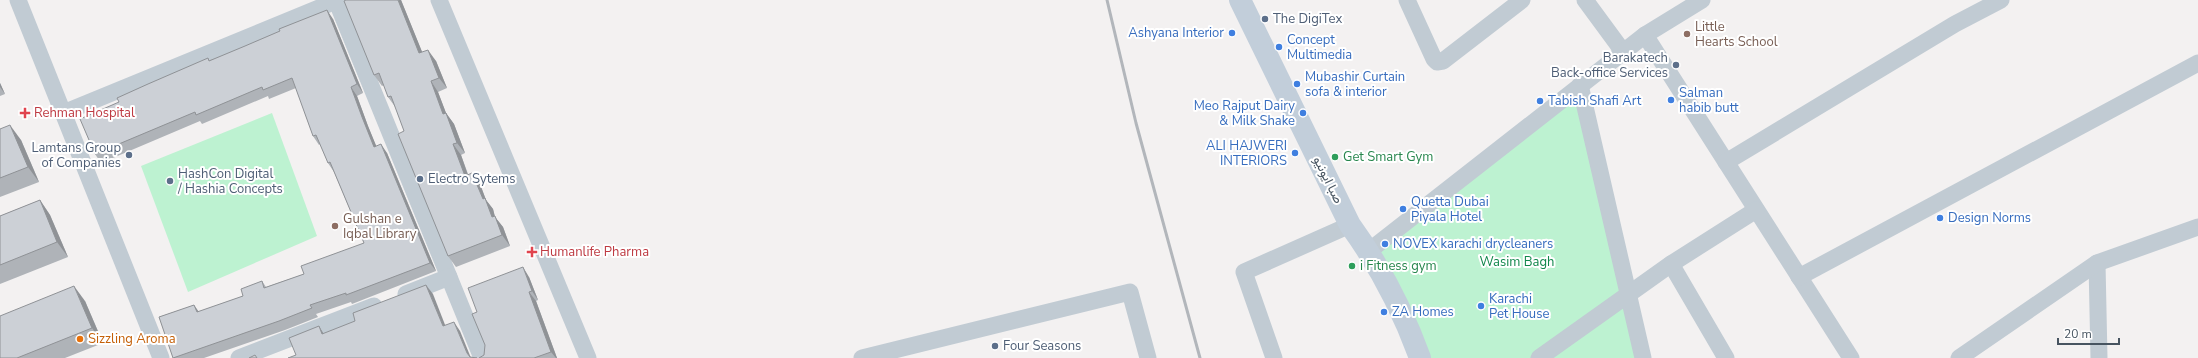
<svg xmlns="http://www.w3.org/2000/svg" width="2198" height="358" viewBox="0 0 2198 358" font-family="'Nunito Sans',Vazirmatn,sans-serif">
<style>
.green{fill:#bdf2d1}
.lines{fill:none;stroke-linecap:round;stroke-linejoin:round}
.minor{stroke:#c1cbd3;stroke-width:17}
.secondary{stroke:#c2ceda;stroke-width:22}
.rail{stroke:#b2b6bb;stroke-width:3}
.wall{fill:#afb3b8}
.shaded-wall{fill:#8f9296}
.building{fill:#ccd0d6;stroke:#8f9296}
.service-dot{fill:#5c6f8a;stroke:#fff;stroke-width:1.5}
.shop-dot{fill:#3f7fe0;stroke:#fff;stroke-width:1.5}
.education-dot{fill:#8d6e63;stroke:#fff;stroke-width:1.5}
.health-dot{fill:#e0444e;stroke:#fff;stroke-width:1.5}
.leisure-dot{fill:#2e9e5b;stroke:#fff;stroke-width:1.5}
.food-dot{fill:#e8710a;stroke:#fff;stroke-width:1.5}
.labels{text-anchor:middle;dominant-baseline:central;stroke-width:4;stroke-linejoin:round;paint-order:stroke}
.service-label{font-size:13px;fill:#4e5e75;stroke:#fff;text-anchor:start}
.education-label{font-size:13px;fill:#785e54;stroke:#fff;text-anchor:start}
.shop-label{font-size:13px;fill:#366cbe;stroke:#fff;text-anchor:start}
.health-label{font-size:13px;fill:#be3a42;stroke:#fff;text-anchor:start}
.leisure-label{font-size:13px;fill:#27864d;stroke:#fff;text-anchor:start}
.street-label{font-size:13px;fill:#475460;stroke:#fff}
.park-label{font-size:13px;fill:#11874b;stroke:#fff}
.food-label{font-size:13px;fill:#c56008;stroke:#fff;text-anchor:start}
</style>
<rect width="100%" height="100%" fill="#f3f1f1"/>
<g class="green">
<polygon points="1580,85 1641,358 1416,358 1373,258"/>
<polygon points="272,113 317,236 188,292 141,166"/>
</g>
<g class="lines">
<g class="minor">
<polyline points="18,0 161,358"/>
<polyline points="336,0 482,358"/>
<polyline points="439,0 588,358"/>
<polyline points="1407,0 1434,59 1437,62 1443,61 1522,0"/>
<polyline points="1585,0 1624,53"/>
<polyline points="1645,35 1851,358"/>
<polyline points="1580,85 1643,358"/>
<polyline points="63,113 336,1"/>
<polyline points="1726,162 1955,24 2001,0"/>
<polyline points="1369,251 1645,35 1702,0"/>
<polyline points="2097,263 2099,358"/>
<polyline points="1671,264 1726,358"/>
<polyline points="1799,277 2198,63"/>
<polyline points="406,294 449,277"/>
<polyline points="239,358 374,306"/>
<polyline points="862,358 1130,292 1148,358"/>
<polyline points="1274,358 1244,272 1350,225"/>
<polyline points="1539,358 1671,264 1756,210"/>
<polyline points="1959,358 2097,263 2198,227"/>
</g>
<path class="secondary" d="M1240,0L1350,225C1379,265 1403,311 1420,358"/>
<polyline class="rail" points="1107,0 1136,123 1200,358"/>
</g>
<g class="wall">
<polygon points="401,0 422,52 436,61 447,88 438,92 446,113 454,124 465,153 461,155 468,174 480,184 486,200 493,209 495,217 503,227 510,246 456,267 448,256 396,108 388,97 384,85 382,86 374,75"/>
<polygon points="333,19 363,93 357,96 368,126 376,146 387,153 436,271 352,304 351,302 316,314 318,317 285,330 204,358 173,358 159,317 194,305 199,312 243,296 262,281 266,287 304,274 364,243 334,172 328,163 320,144 319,145 313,136 296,88 269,99 268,96 202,124 200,121 101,163 95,154 119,102 210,60"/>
<polygon points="0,83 5,94 0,96"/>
<polygon points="0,129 21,140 39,182 0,197"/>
<polygon points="40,200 50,215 68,257 0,284 0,216"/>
<polygon points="529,277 538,300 536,301 557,358 479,358 484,355 485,345 477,312"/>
<polygon points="85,301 103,343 65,358 0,358"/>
</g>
<g class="shaded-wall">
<polygon points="398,0 401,0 427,64 419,53"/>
<polygon points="327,10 333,19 363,93 357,84"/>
<polygon points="428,50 436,61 447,88 439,78"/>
<polygon points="431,81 438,92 446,113 454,124 465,153 457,143 443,114"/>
<polygon points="0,83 5,94 0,87"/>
<polygon points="351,87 357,96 368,126 380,155 374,147 362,117"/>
<polygon points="10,125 21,140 39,182 28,167"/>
<polygon points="381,144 387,153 436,271 430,263"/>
<polygon points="453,144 461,155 472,187 465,176"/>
<polygon points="472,173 480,184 486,200 493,209 495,217 503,227 510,246 502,235 483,199"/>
<polygon points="40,200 50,215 68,257 57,242"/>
<polygon points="523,267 529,277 538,300 532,291"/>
<polygon points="426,285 433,294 449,335 443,326"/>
<polygon points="74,286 85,301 103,343 92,328"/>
<polygon points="529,292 536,301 557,358 556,358 551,352"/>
<polygon points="194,305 200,314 197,312"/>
<polygon points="454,322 460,331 471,358 470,358 467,353"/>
<polygon points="319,326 325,336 322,334"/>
</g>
<g class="building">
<polygon points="346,0 398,0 419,53 428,50 439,78 431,81 443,114 446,113 457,143 453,144 465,176 472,173 483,199 485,198 492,217 495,216 502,235 448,256 398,134 404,131 391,96 388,97 379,73 374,75 344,1"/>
<polygon points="327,10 357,84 351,87 362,117 374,147 381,144 430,263 346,295 346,293 310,305 312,308 279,321 173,358 159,317 194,305 197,312 243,296 241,289 262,281 264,288 304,274 301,266 364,243 330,162 328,163 316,135 313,136 292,78 263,90 262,87 196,115 195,112 95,154 80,119 119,102 117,98 148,84 208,58 209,61 245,46 280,31 279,29"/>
<polygon points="10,125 28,167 0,178 0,129"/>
<polygon points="40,200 57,242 0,265 0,216"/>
<polygon points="523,267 532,291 529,292 551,352 534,358 479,358 484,355 485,345 472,314 477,312 468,288"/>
<polygon points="426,285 443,326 454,322 467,353 470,357 477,358 288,358 296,355 289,338 319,326 322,334 355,321 353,313"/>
<polygon points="74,286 92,328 17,358 0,358 0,316"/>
<polygon points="255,355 257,358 249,358"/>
</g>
<g class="service-dot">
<circle cx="1265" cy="19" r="4"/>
<circle cx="1676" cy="65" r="4"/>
<circle cx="129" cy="155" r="4"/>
<circle cx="420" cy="179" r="4"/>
<circle cx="170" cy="181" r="4"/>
<circle cx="995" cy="346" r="4"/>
</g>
<g class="shop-dot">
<circle cx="1232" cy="33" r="4"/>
<circle cx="1279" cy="47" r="4"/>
<circle cx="1297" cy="84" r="4"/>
<circle cx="1671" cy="100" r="4"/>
<circle cx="1540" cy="101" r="4"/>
<circle cx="1303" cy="113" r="4"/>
<circle cx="1295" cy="153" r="4"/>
<circle cx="1403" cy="209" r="4"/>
<circle cx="1940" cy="218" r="4"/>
<circle cx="1385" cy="244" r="4"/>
<circle cx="1481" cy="306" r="4"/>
<circle cx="1384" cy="312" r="4"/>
</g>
<g class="education-dot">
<circle cx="1687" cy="34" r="4"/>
<circle cx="335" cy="226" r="4"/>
</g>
<g class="health-dot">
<path d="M23 107h4v4h4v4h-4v4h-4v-4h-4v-4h4z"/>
<path d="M530 246h4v4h4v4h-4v4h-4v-4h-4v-4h4z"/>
</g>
<g class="leisure-dot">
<circle cx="1335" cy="157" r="4"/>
<circle cx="1352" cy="266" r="4"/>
</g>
<circle class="food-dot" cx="80" cy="339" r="4"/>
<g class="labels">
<g class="service-label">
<text x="1273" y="19">The DigiTex</text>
<text x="1668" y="58" text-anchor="end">Barakatech<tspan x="1668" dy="15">Back-office Services</tspan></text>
<text x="121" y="148" text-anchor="end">Lamtans Group<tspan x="121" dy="15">of Companies</tspan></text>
<text x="178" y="174">HashCon Digital<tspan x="178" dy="15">/ Hashia Concepts</tspan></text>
<text x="428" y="179">Electro Sytems</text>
<text x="1003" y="346">Four Seasons</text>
</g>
<g class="education-label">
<text x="1695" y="27">Little<tspan x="1695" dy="15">Hearts School</tspan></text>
<text x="343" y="219">Gulshan e<tspan x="343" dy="15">Iqbal Library</tspan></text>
</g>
<g class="shop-label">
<text x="1224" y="33" text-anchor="end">Ashyana Interior</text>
<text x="1287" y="40">Concept<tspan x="1287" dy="15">Multimedia</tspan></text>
<text x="1305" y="77">Mubashir Curtain<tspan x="1305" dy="15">sofa &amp; interior</tspan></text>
<text x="1679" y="93">Salman<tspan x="1679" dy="15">habib butt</tspan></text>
<text x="1548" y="101">Tabish Shafi Art</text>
<text x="1295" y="106" text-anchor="end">Meo Rajput Dairy<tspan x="1295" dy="15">&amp; Milk Shake</tspan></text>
<text x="1287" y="146" text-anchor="end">ALI HAJWERI<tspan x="1287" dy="15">INTERIORS</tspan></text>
<text x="1411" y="202">Quetta Dubai<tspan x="1411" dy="15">Piyala Hotel</tspan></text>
<text x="1948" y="218">Design Norms</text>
<text x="1393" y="244">NOVEX karachi drycleaners</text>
<text x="1489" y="299">Karachi<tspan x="1489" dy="15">Pet House</tspan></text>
<text x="1392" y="312">ZA Homes</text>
</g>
<g class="health-label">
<text x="34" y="113">Rehman Hospital</text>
<text x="540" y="252">Humanlife Pharma</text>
</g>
<g class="leisure-label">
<text x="1343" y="157">Get Smart Gym</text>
<text x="1360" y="266">i Fitness gym</text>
</g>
<g class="street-label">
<text transform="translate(1328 180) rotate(64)">صبا ایونیو</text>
</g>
<g class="park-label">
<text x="1517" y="262">Wasim Bagh</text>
</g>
<g class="food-label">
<text x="88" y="339">Sizzling Aroma</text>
</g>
</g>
<path d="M2058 338v6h61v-6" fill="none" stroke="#475460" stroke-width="2"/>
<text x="2064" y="338" font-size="12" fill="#475460" stroke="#ffffff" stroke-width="3" paint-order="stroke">20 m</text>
</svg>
